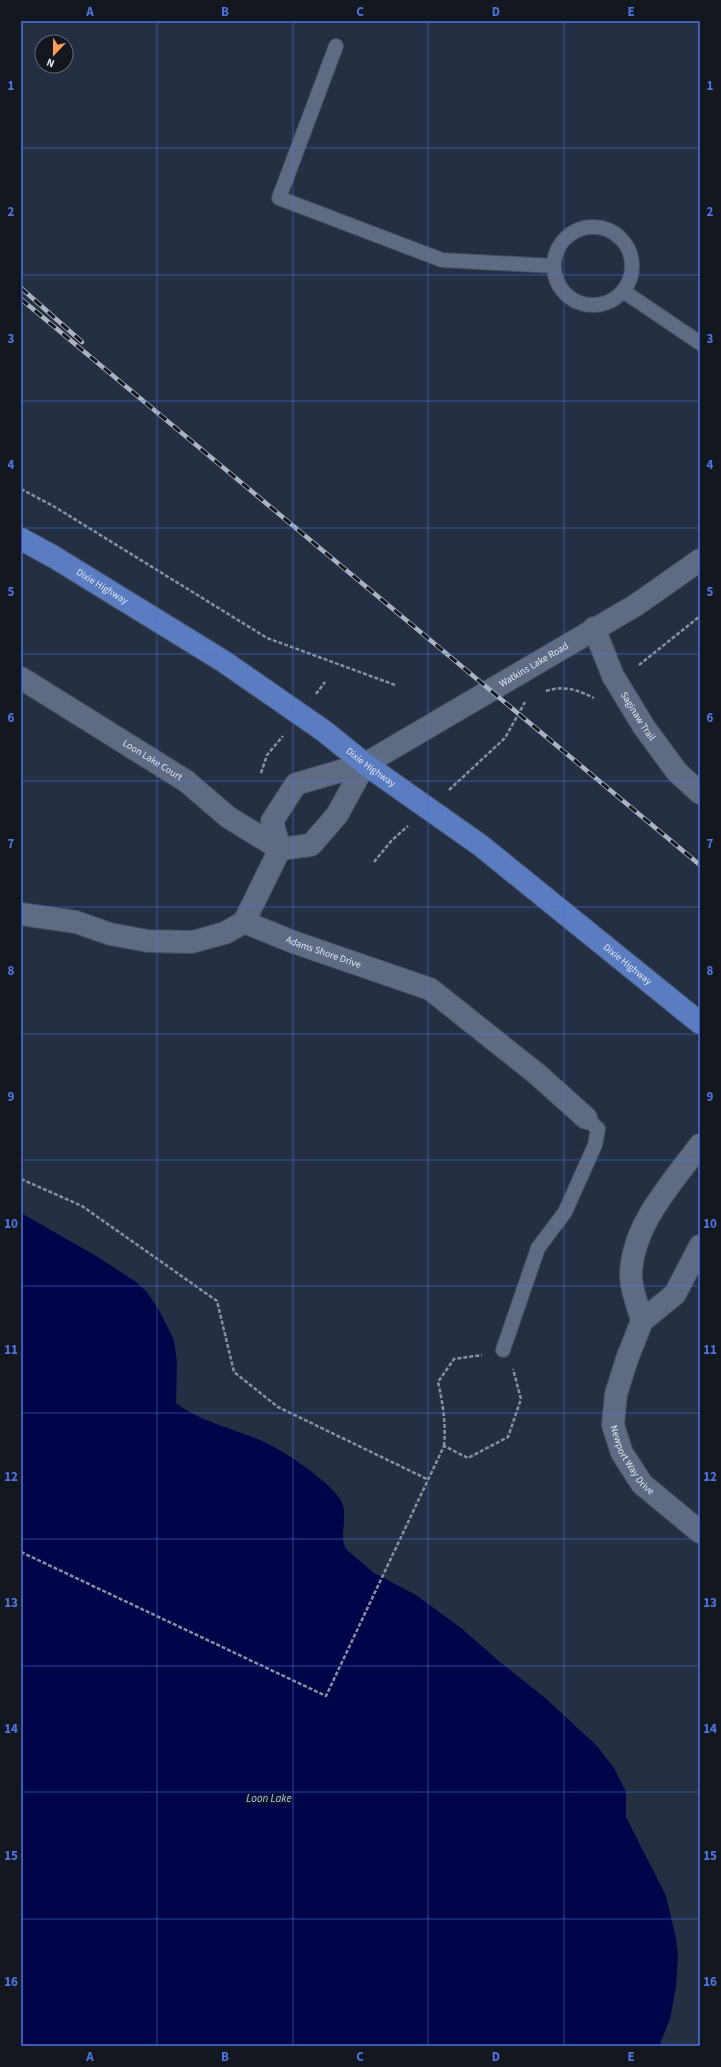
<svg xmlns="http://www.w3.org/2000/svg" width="721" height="2067" viewBox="0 0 721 2067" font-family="'Source Sans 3',sans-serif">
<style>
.water{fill:#00054a}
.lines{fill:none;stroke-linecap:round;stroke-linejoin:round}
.lane-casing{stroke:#444c5e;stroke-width:16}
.street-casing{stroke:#444c5e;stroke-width:24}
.primary-casing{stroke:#444c5e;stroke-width:24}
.path{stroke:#8891a2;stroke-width:2.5;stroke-dasharray:4 2;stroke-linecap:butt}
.lane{stroke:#5f6b82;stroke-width:14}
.street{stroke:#5f6b82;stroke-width:22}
.primary{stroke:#5a7cc1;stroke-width:22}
.rail-casing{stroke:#abb3c2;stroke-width:4.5}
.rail{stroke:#121720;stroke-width:3;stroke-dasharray:9;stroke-linecap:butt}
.grid{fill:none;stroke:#4e74df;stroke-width:1;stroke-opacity:0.55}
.labels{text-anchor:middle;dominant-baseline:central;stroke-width:3;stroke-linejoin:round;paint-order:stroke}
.street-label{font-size:10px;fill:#dfe6f3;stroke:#121720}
.water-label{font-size:11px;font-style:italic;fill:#a0bffb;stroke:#121720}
.neatline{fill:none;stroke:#4e74df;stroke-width:1.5}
.grid-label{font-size:13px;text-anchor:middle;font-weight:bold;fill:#4e74df}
</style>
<rect width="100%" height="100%" fill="#242f43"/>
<path class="water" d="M21,1213L98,1257L136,1282L147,1292L160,1312L174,1340L177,1362L176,1403C200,1422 232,1428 260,1440C281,1449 328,1480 340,1499C350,1513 338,1535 346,1549L374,1573L416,1595L461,1628L501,1663L544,1697L597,1746L614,1768L626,1792V1817L666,1896L676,1938L678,1956L676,1987L670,2019L659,2046H21Z"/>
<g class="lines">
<g class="lane-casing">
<g id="lane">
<polyline points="336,46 279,198 442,260 554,266"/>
<circle cx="593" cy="266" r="39"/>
<polyline points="623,291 700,343"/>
<polyline points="503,1350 538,1248 565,1212 595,1145 598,1129 586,1118"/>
</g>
</g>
<g class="street-casing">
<g id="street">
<path id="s1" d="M594,628L613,676L644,727L677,772L700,793"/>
<path id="s2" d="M21,678L186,781L228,817L280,849L244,922"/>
<path id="s3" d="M365,764L337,815L311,845L280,849L272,821L296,784L365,764L636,605L700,560"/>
<polyline points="21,914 76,922 110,934 148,941 192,942 225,933 244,922"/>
<path id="s4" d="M244,922L296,943L430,989L537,1074L586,1118"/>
<path id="s5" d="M700,1246L675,1294L642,1321L627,1359L616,1394L613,1425L622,1453L642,1484L700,1532"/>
<path d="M642,1321C639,1308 631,1291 631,1276C631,1226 672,1183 700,1145"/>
</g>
</g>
<g class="primary-casing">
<g id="primary">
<path id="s6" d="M21,539L54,557L223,661L324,731L365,764L480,845L700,1023"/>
</g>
</g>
<g class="path">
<polyline points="21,489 55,507 267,638 395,685"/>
<polyline points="639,665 700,616"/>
<path d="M546,691C564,685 578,690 594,698"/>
<polyline points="316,694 325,682"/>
<polyline points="261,773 267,755 283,736"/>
<polyline points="449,790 505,738 525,702"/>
<polyline points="374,862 392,840 408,826"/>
<polyline points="21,1179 82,1206 217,1301 234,1372 278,1407 427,1479"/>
<path d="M444,1446C446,1424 443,1404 438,1382L454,1359L482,1355"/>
<polyline points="21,1552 326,1696 444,1446 468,1458 508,1437 521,1399 513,1369"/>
</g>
<use href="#lane" class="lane"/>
<use href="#street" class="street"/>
<use href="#primary" class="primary"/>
<g class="rail-casing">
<g id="rail">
<polyline points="21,288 82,342"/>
<polyline points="21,299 700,865"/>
</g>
</g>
<use href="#rail" class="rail"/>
</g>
<path class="grid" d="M157,21V2046M293,21V2046M428,21V2046M564,21V2046M21,148H700M21,275H700M21,401H700M21,528H700M21,654H700M21,781H700M21,907H700M21,1034H700M21,1160H700M21,1286H700M21,1413H700M21,1539H700M21,1666H700M21,1792H700M21,1919H700"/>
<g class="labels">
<g class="street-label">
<text stroke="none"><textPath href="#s6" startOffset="94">Dixie Highway</textPath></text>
<text stroke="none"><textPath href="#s3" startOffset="470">Watkins Lake Road</textPath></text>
<text stroke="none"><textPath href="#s1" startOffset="99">Saginaw Trail</textPath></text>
<text stroke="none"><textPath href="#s2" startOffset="155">Loon Lake Court</textPath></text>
<text stroke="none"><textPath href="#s6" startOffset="418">Dixie Highway</textPath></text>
<text stroke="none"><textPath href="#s4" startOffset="85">Adams Shore Drive</textPath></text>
<text stroke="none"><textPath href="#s6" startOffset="742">Dixie Highway</textPath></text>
<text stroke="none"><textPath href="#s5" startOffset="246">Newport Way Drive</textPath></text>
</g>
<g class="water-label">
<text x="269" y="1798">Loon Lake</text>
</g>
</g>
<rect width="721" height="2067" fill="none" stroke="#121720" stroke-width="44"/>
<g transform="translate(54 54) rotate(202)"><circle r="19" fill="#121720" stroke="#646a74"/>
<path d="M0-3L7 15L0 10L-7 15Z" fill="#fe9c58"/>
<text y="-6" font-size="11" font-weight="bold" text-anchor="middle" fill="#dfe6f3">N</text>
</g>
<rect x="22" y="22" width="677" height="2023" class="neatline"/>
<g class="grid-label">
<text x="90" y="16">A</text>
<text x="225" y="16">B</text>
<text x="360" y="16">C</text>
<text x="496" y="16">D</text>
<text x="631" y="16">E</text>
<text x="11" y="90">1</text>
<text x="710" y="90">1</text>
<text x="11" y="216">2</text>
<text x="710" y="216">2</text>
<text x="11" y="343">3</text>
<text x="710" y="343">3</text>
<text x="11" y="469">4</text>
<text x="710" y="469">4</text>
<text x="11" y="596">5</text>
<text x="710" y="596">5</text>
<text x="11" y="722">6</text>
<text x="710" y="722">6</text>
<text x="11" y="848">7</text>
<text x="710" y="848">7</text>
<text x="11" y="975">8</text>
<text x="710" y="975">8</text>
<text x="11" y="1101">9</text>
<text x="710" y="1101">9</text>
<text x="11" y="1228">10</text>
<text x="710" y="1228">10</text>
<text x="11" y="1354">11</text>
<text x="710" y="1354">11</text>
<text x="11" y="1481">12</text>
<text x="710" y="1481">12</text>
<text x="11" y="1607">13</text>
<text x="710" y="1607">13</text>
<text x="11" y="1733">14</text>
<text x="710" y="1733">14</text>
<text x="11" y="1860">15</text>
<text x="710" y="1860">15</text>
<text x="11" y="1986">16</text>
<text x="710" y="1986">16</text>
<text x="90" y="2061">A</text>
<text x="225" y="2061">B</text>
<text x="360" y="2061">C</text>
<text x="496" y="2061">D</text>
<text x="631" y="2061">E</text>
</g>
</svg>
